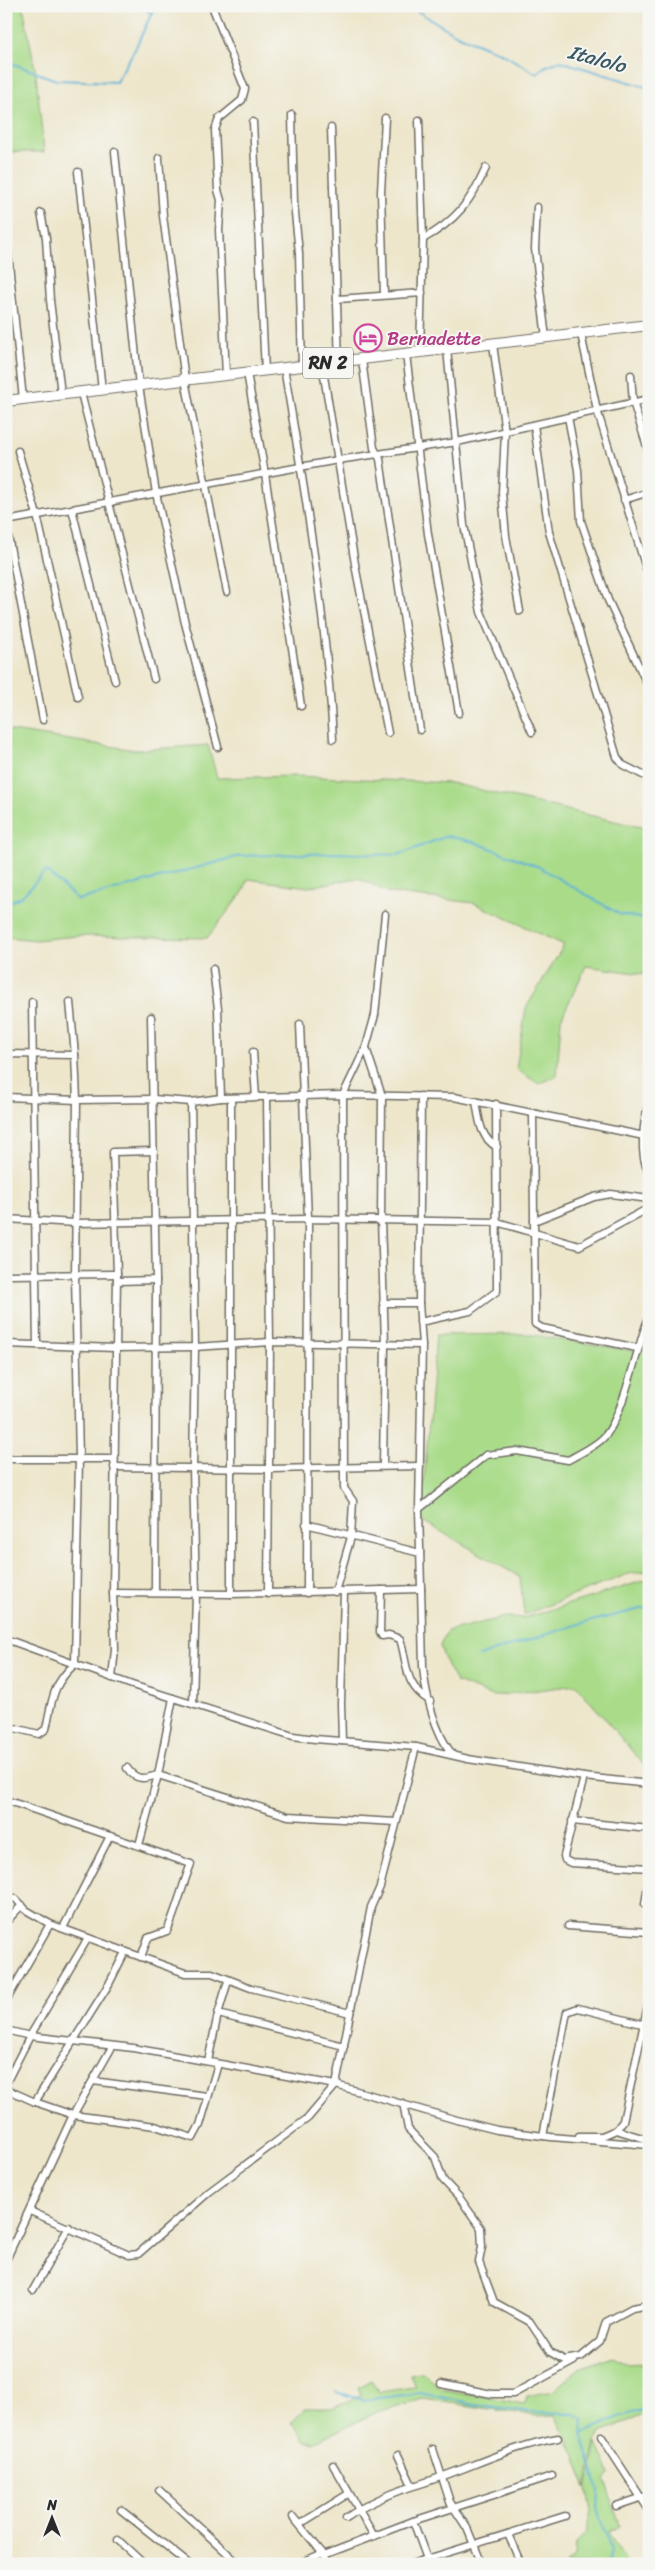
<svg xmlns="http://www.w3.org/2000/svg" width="655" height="2570" viewBox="0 0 655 2570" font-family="Sriracha,sans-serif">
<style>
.green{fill:#a9db89;stroke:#6a835a}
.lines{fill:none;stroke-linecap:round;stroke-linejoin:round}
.stream{stroke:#58afd5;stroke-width:2}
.minor-casing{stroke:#6f6c63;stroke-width:9}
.trunk-casing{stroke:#6f6c63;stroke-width:12}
.minor{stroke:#fff;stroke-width:6}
.trunk{stroke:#fff;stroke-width:10}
.labels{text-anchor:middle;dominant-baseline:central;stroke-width:4;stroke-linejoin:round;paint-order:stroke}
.shield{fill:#f6f6f2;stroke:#686867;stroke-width:1}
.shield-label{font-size:18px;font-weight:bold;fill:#2b2b2b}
.hotel-label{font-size:19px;fill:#b23c85;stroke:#f6f6f2;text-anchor:start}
.water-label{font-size:20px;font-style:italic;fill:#3b5966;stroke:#f6f6f2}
</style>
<rect width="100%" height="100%" fill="#f6f6f2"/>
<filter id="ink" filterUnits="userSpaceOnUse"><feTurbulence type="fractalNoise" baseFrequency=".02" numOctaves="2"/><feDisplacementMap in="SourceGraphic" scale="10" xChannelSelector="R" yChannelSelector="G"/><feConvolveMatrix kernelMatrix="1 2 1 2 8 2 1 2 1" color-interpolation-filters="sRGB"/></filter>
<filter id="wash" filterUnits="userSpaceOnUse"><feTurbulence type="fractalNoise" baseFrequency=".0096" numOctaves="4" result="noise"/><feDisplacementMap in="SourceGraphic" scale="20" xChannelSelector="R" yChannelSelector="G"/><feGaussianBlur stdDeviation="1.12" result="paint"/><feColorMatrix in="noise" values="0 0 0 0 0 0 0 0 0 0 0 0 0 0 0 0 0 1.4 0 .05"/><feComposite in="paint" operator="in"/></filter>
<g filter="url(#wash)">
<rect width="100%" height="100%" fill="#ede6cb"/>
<g class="green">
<polygon points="6,6 23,6 36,74 44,152 6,152"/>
<polygon points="6,730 135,750 208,745 217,778 295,776 451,783 649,829 649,975 586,966 561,1019 557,1076 539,1084 516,1069 526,1008 564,945 474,903 389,893 358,878 308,887 248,879 243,892 207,938 77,936 36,940 6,937"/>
<polygon points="526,1334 642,1352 649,1334 649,1571 628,1574 524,1615 520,1577 421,1520 436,1335"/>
<polygon points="649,1579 649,1771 576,1685 493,1696 456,1682 447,1666 440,1646 447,1631 506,1617 524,1618"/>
<polygon points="613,2356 628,2364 642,2363 649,2374 649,2417 646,2414 601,2432 596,2442 586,2488 575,2456 555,2415 538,2416 423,2399 377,2412 314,2443 305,2440 291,2422 305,2408 331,2408 361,2396 358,2388 371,2381 379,2392 415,2387 410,2374 423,2372 441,2389 525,2404 527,2396 553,2391 579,2368"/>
<path d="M597,2443L610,2474L605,2480L620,2526L608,2532C614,2544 622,2552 627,2564H566L574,2557L575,2544L586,2533L591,2511L587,2490Z"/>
</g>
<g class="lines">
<g class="stream">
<polyline points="143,6 150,13"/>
<polyline points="409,6 457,35 503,54 537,74 544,67 560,61 649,88"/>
<polyline points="6,61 56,80 116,82 135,49 155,6"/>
<polyline points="6,904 22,896 46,871 78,900 240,856 334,853 398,855 447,836 474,842 539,867 619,914 649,920"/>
<polyline points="479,1656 579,1624 649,1607"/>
<polyline points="336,2392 363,2400 420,2393 474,2404 530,2412 573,2413 583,2419 582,2434"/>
<polyline points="608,2564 611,2550 598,2508 599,2491 582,2434 619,2417 649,2408"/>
</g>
</g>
</g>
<g filter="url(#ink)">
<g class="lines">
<g class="minor-casing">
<g id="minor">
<polyline points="212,6 245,89 242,100 219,119 215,130 218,190 221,200 219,230 226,375"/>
<polyline points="292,115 294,203 299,253 302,366"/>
<polyline points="419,120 423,239 420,353"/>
<polyline points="253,122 265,371"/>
<polyline points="331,128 339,362"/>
<polyline points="115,152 139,386 156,493 185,623 218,747"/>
<polyline points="159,158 163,216 185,380 227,592"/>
<polyline points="78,172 102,390"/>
<polyline points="537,207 535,249 546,338"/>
<polyline points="41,213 46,238 50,300 61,394"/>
<polyline points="6,234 23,399"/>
<path d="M423,239C456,221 471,201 486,168"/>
<polyline points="384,294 381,192 385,118"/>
<polyline points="338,299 422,293"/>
<polyline points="581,334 597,410 649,578"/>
<polyline points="493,344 505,432 502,493 506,536 520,611"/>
<polyline points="447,349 464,525 481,612 532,732"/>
<polyline points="406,354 428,534 459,713"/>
<polyline points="362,360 374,448 380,459 420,730"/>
<polyline points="322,364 356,570 388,733"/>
<path d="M284,368C305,492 326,614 333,739"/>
<polyline points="247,373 265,474 301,706"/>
<polyline points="631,375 633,402 649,453"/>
<polyline points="81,393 154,679"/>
<polyline points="568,417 578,470 581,521 608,600 649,688"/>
<polyline points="534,425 549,532 617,757 623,765 649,778"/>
<polyline points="18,451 37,515 78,697"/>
<polyline points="624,500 649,492"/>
<polyline points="72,509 115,681"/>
<polyline points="6,521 338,460 457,442 649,399"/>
<polyline points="6,525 43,720"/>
<polyline points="213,969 218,1009 221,1098"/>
<polyline points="32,1002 37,1345"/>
<polyline points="151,1017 156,1280 155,1592"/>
<polyline points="300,1024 308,1219 307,1593"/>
<polyline points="366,1048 382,1096 381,1219 385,1343 383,1465"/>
<polyline points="253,1052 256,1098"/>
<polyline points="6,1054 75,1055"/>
<path d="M421,1096L419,1303L422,1345L419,1509L423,1666C425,1693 435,1733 452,1754"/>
<polyline points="6,1097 77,1100 153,1099 191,1102 221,1098 343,1095 454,1097 649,1137"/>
<polyline points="231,1098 231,1594"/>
<polyline points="267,1098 270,1342 268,1594"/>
<path d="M476,1101C479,1119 480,1138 497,1147"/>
<polyline points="191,1102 195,1347 193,1468 196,1594 193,1704"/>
<path d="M649,1103C643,1122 639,1156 649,1173"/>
<polyline points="533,1113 535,1324 542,1328 637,1348"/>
<polyline points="6,1219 76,1223 308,1219 497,1222 579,1246 649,1208"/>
<polyline points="534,1221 594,1197 611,1194 649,1199"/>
<polyline points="6,1275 117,1274"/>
<polyline points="117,1281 156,1280"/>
<polyline points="383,1303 419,1303"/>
<polyline points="420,1322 470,1311 497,1291 496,1104"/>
<polyline points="6,1344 115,1348 195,1347 270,1342 422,1345"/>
<polyline points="6,1459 114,1459"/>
<polyline points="114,1467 270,1469 420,1466"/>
<path d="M419,1509L486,1455L517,1451L568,1460C579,1454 596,1446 604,1437C623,1417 637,1346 649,1317"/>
<polyline points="306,1524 420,1553"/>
<path d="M381,1590L380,1632L382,1636L389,1635L400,1639C408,1663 403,1685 430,1701"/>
<polyline points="335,1592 351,1537 353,1501 344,1488 343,1095 366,1047 375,1015 385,914"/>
<polyline points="113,1593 117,1274 113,1152 154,1151"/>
<polyline points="6,1639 132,1685 293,1736 315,1739 416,1747 468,1759 584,1777 649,1784"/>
<polyline points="112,1678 115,1649 113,1593 231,1594 421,1589"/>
<path d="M6,1726L39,1734L46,1729C52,1701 52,1684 75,1664L79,1458L75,1276L77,1100L75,1055L70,1002"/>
<polyline points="342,1741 341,1704 344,1592"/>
<path d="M127,1768C136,1781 144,1779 158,1775L288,1816L396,1822"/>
<polyline points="584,1777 564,1856 565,1860 571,1863 649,1868"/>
<path d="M6,1800L191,1864C182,1886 177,1909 167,1931L148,1938L141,1957"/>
<polyline points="572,1821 649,1829"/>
<polyline points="139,1845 158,1775 173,1698"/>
<polyline points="649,1879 645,1904 649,1906"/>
<polyline points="6,1894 16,1899 26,1910 50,1924 185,1973 212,1973 251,1988 350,2013"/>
<polyline points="6,1922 22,1905"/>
<polyline points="568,1926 649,1932"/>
<polyline points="63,1928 110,1836"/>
<polyline points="6,2001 50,1924"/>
<polyline points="218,2014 344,2046"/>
<polyline points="6,2030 30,2036 133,2048 336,2085 457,2120 497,2130 551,2137 649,2145"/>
<polyline points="208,2061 218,2014 228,1981"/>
<polyline points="93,2081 207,2096"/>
<polyline points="6,2083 30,2036 88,1938"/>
<polyline points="6,2089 35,2102 73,2115 155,2126 193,2138 200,2125 218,2064"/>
<polyline points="35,2102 109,1984 125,1952"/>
<polyline points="403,2103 408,2129 435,2157 443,2180 459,2197 481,2228 482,2247 479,2262 494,2302 530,2322 550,2352 564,2360 581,2357 600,2341 606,2322 632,2308 649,2305"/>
<polyline points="616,2130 623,2121 649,2000"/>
<polyline points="543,2136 567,2012 578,2008 642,2024"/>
<polyline points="579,2136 602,2136 616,2130 649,2140"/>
<polyline points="30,2211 129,2255 138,2254 209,2192 308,2118 336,2085 371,1907 380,1887 416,1747"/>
<polyline points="6,2260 73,2115 112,2047"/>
<polyline points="33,2290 69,2227"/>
<polyline points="441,2384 492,2394 513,2394 574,2361"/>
<polyline points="601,2436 649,2510"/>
<polyline points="433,2449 450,2502 467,2528 482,2564"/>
<polyline points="398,2455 412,2485"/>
<polyline points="333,2465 374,2536"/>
<polyline points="159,2490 239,2564"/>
<polyline points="616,2506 649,2495"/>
<polyline points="121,2510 189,2564"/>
<polyline points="293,2517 324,2555 413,2521 552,2476"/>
<path d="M346,2518C369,2502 396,2491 423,2483C468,2469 511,2446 558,2438"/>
<polyline points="413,2521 427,2559"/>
<polyline points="300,2524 348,2494"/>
<polyline points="508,2534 521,2564"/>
<polyline points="118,2540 144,2564"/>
<polyline points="324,2555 329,2564"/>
<polyline points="298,2564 323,2553"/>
<polyline points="411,2564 565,2516"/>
</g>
</g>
<g class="trunk-casing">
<polyline id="trunk" points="6,401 649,325"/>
</g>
<use href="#minor" class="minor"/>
<use href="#trunk" class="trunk"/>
</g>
</g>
<defs>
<g id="hotel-ring" transform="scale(1.4375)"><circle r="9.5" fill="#f6f6f2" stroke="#d1479c" stroke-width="1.5"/><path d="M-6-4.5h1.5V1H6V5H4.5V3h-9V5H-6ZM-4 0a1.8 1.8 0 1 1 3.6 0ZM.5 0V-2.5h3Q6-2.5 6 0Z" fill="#d1479c"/></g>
</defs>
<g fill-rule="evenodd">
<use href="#hotel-ring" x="368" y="338"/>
</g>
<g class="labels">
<rect class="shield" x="303" y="347.5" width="50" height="31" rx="4"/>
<g class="shield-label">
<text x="328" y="363">RN 2</text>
</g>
<g class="hotel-label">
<text x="387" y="338">Bernadette</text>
</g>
<g class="water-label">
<text transform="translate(597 59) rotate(15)">Italolo</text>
</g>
</g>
<rect width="655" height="2570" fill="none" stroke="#f6f6f2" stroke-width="25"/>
<g transform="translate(52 2518)" stroke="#f6f6f2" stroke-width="4" paint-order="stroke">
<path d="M0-4L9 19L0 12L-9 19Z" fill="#2b2b2b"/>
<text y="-8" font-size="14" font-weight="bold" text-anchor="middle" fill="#2b2b2b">N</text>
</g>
</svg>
